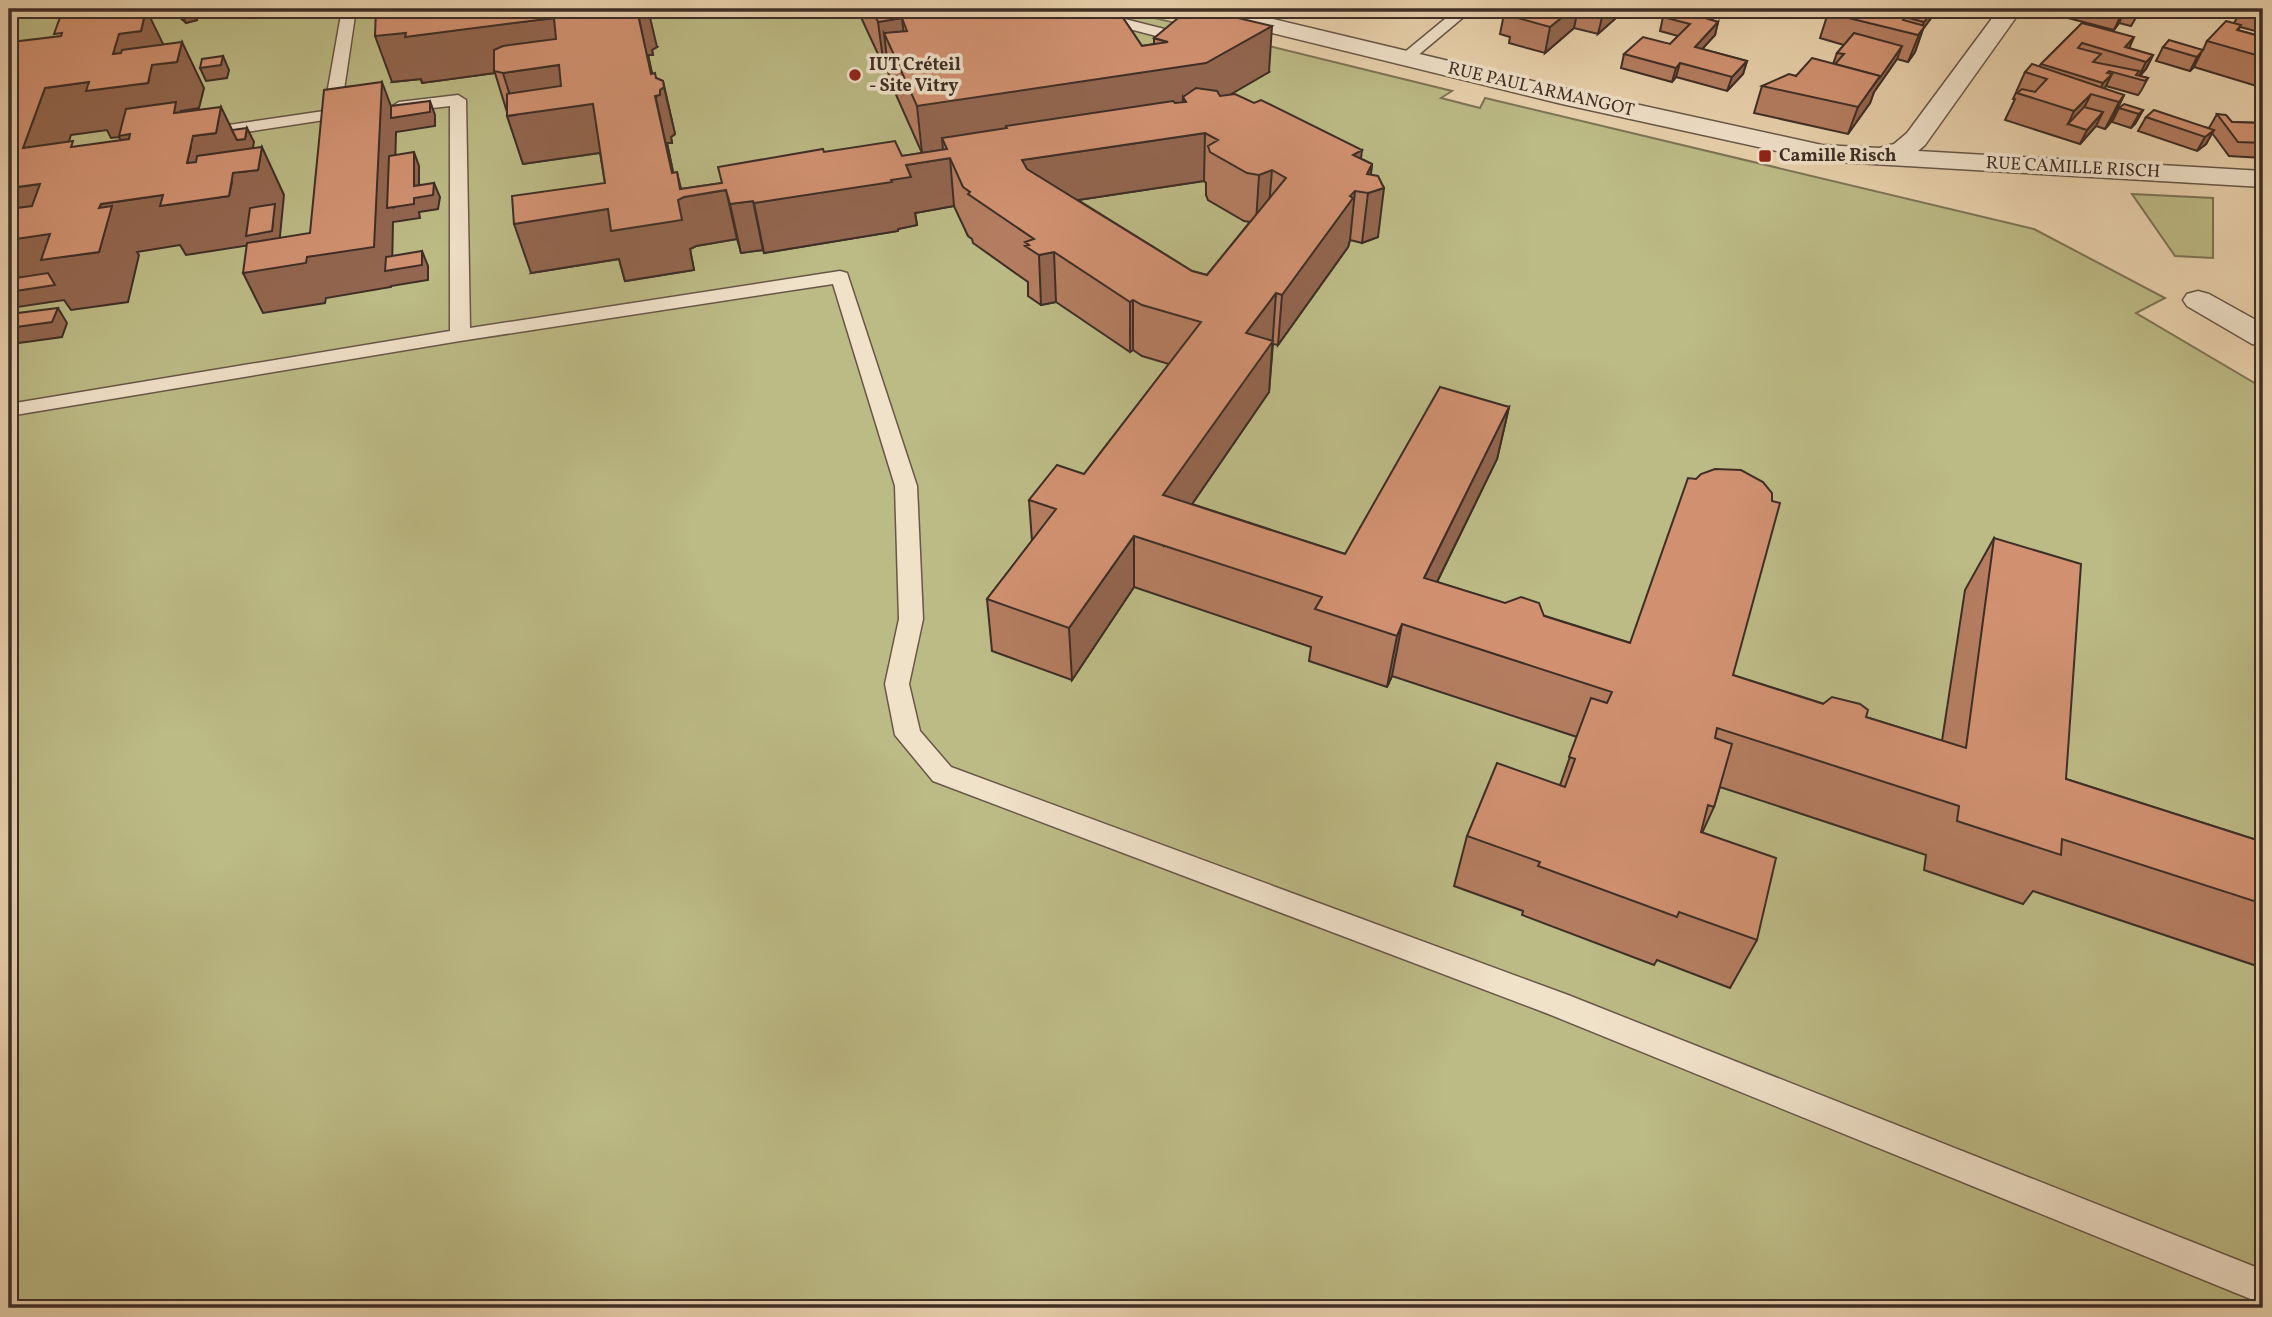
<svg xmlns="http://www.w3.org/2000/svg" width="2272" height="1317" viewBox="0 0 2272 1317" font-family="Vollkorn,serif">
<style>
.green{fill:#bcba85;stroke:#7d7456;stroke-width:2}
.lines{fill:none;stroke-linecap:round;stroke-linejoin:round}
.lane-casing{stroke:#685748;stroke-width:3}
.street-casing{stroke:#685748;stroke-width:3}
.lane{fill:#f0e1c9;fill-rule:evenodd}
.street{fill:#f0e1c9;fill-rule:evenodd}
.wall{fill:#b47d61;stroke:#3e2e26;stroke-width:2;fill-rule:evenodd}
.shaded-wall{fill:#92664f;stroke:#3e2e26;stroke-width:2;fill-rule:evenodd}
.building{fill:#d19171;stroke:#3e2e26;stroke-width:2;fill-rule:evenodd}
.poi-dot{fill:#8f2418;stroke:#f0e1c9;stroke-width:2.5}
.labels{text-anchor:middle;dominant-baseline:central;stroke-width:7;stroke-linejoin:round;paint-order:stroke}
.far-poi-label{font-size:18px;font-weight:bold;fill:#3e2e26;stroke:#f0e1c9;text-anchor:start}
.far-street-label{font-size:18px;fill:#3e2e26;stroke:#f0e1c9}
</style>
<rect width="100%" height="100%" fill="#e8d1ac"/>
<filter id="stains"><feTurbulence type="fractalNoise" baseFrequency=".00286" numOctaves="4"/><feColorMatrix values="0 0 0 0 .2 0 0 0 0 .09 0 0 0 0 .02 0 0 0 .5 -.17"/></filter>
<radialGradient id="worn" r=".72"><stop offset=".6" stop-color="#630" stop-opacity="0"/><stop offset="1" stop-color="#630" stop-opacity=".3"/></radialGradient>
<g class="green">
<polygon points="9,9 1118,9 1452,91 1441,98 1480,108 1485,98 2034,229 2165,298 2136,313 2263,388 2263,1308 9,1308"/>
<polygon points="2132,194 2213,198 2213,258 2175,256"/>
</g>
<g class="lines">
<g class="lane-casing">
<g id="lane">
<polygon points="342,9 356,9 341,110 346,114 344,117 201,139 195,138 193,134 195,130 201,129 324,111"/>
<polygon points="1062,9 1085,9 1196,37 1199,40 1191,45 1064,12"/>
<polygon points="1457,9 1473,9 1410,62 1400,62 1397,59 1400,56"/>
<polygon points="458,95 466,100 470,328 840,271 847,273 917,486 923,619 909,684 920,731 951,767 1568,995 2263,1270 2263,1304 1546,1013 933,781 895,735 885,684 899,619 895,486 833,284 460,341 9,416 9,404 450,331 450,106 399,112 391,107 399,102"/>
</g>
</g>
<g class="street-casing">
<g id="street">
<polygon points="1192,9 1231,9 1562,88 1822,145 1879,148 1894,144 1907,133 1999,9 2022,9 1925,145 1918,151 2263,171 2263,187 1822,161 1562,104 1195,14"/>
<polygon points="2198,291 2209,294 2263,324 2263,346 2252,344 2187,306 2183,300 2187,294"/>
</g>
</g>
<use href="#lane" class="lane"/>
<use href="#street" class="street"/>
</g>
<g class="wall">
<polygon points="176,9 192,9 197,20 186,23 180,18"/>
<path d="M454,9V13L657,47L652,50L653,55H648L652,74L656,78L663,81L675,134L671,137L672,143H667L673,173L681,189L722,183L824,152L902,156L922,153L889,79L888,67H884L859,13V9H1117L1142,46L1154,44V38L1269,72L1229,95L1372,164L1371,174L1378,237L1362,243L1350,240L1348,247L1278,345L1273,344L1269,392L1192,504L1345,554L1509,407L1497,459L1437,582L1942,741L1965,590L1994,538L2066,779L2263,842V968L2033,891L2023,904L1924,870L1926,855L1720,787L1714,807L1702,833L1757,940L1730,988L1657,960L1654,965L1522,915L1523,911L1454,886L1467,836L1560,785L1577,737L1392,676L1387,687L1309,661L1311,647L1134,587L1072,680L992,651L987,599L1032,541L1029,500L1084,474L1169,364L1142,356L1133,350L1130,352L1056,302L1041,305L1028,296V282L973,243L972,239L968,236L954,206L915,213L917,225L898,229V231L764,253L763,250L741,253L737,239L696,246L690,249L694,270L625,281L619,259L531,273L605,183L600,153L523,164L495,73L422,83L421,79L392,82ZM1204,181L1206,183V195L1208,200L1244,221L1250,222L1207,275L1192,271L1078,200Z"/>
<polygon points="1409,9 1444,9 1435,16"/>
<polygon points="1505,9 1626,9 1598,34 1574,28 1545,53 1509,43 1510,37 1500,34"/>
<polygon points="1786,9 1810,9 1809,12 1806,16 1785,10"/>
<polygon points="1938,9 1923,29 1915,52 1908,62 1897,59 1874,92 1870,103 1848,134 1754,113 1762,86 1833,64 1837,53 1844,45 1820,38 1828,13"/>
<polygon points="2072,9 2141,9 2131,26 2119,23 2114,30 2068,18"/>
<polygon points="2242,9 2263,9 2263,33 2240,27 2238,30 2263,37 2263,88 2194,67 2190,71 2156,61 2163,47 2203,50 2207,41 2234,23"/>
<polygon points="1717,12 1709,19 1718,22 1715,35 1702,49 1747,61 1743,74 1727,91 1676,77 1672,82 1621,68 1624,54 1670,44 1678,36 1660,31 1663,17"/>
<polygon points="2082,23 2129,48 2153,55 2146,69 2140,76 2148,78 2141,91 2138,95 2106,86 2104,89 2124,95 2111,122 2105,129 2096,126 2080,144 2005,120 2015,99 2013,99 2025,72 2039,67 2041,64"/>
<polygon points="2119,108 2143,110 2135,124 2131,128 2112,122"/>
<polygon points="2217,114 2232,122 2262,123 2263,121 2263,158 2229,156 2212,133 2206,144 2197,151 2138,131 2146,117 2209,128"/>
<polygon points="2263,215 2263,279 2257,276 2256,226"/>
</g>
<g class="shaded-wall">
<path d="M107,9H109L121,33L141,31L146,9L168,54L166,63L177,62L182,42L204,88L199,108L181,111L193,136L216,133L221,107L237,140L245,139L247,128L254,142L252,153L243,154L240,172L258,170L262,147L284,195L279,246L253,250L250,245L186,255L180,245L137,252L139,255L128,302L71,310L64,300L11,308L9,303V292L25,289L9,264V188L40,184L69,233L50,235L63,257L99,252L107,222L99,208L101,204L163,195L168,205L206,199L187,163L191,147L175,114L171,130L131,136L155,182L144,184L119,137L111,138L107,130L71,135L51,196L23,148L45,88L89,82L93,90L129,85L113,54L117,39L105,14ZM149,79L148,83L141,84L142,80ZM232,182L229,196L214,198L217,184ZM273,220L272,231L255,234L257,222Z"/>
<polygon points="184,9 192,9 197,20 186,23 179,10"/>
<polygon points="440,9 454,9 455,30 554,18 567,64 494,71 495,73 422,83 421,79 392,82 375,36 441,15"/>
<polygon points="642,9 648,9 657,47 652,50 653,55 648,55 657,96 660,90 664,87 675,134 671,137 672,143 667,143 679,199 677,172 683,197 726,190 737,239 696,246 690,249 694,270 625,281 619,259 531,273 514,224 672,173 637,10"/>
<polygon points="1436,9 1444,9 1435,16"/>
<polygon points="1572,9 1578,9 1574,28 1545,53 1550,27"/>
<polygon points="1604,9 1626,9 1598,34"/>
<polygon points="1710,9 1718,9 1717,12 1698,31 1702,17"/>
<polygon points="1934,9 1938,9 1923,29 1915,52 1908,62 1924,22"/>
<polygon points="2125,10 2119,23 2114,30 2120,17"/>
<polygon points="902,18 907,64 884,33 888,67 884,67 878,22"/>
<polygon points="1718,22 1715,35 1692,60 1695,47"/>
<polygon points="1272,26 1269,72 1204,110 1186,102 1183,97 1182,113 1007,128 1006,126 1007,140 942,138 943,150 922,153 917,106"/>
<polygon points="14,34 40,80 11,42"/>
<polygon points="2134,37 2128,51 2125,47"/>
<polygon points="1902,46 1897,59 1874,92 1870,103 1848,134 1858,107"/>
<polygon points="2201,53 2194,67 2190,71 2197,57"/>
<polygon points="2153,55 2146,69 2139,76 2146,62"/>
<polygon points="223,56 229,70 227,78 206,81 200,68"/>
<polygon points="1747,61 1743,74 1727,91 1732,77"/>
<polygon points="1680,63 1676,77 1672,82 1676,68"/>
<polygon points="559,65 593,104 606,152 523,164 507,116 516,115 503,73"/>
<polygon points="2112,74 2105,88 2097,96 2103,83"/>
<polygon points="382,82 395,117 430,101 435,115 435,126 396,132 394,207 414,186 414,152 419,166 419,197 434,183 440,197 438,209 419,212 420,218 393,222 392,270 422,251 428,266 428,280 391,286 391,287 326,298 325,303 263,313 243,273 307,257"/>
<polygon points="2091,94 2078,120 2068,124 2074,111"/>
<polygon points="2124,95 2111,122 2105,129 2119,102"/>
<polygon points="2143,110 2135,124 2131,128 2139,114"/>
<polygon points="2103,112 2096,126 2080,144 2087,130"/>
<polygon points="2214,130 2206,144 2197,151 2205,137"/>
<polygon points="1205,133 1204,181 1025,208 1022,160"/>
<polygon points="1362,150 1357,191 1355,191 1350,240 1348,247 1278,345 1282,295 1353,155"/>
<polygon points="950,158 954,206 915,213 917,225 898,229 898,231 764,253 754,203 891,180 906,165"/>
<polygon points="1372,164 1368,193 1384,188 1378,237 1362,243 1368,193 1367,174"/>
<polygon points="1272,170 1268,218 1256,223 1259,175"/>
<polygon points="753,201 763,250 741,253 730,204"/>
<polygon points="1054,252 1056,302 1041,305 1039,255"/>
<polygon points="1276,293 1269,392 1164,545 1163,495 1246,333"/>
<polygon points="1133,300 1133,350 1130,352 1130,302"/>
<polygon points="58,308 67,323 62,337 12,344 9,338 9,328"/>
<polygon points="1509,407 1497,459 1414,629 1424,578"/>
<polygon points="1134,536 1134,587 1072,680 1069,628"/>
<polygon points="1402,624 1392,676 1387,687 1397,636"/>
</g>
<g class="building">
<polygon points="86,9 107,9 105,14 146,9 141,31 119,34 113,54 121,53 122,50 182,42 177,62 152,65 148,83 86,91 89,82 45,88 23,148 73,141 71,147 129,139 130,134 119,136 126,109 176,102 174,113 221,107 216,133 193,136 187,163 196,162 197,156 262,147 258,170 233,173 229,196 160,206 163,195 101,204 99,208 112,206 99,252 41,260 50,234 9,240 9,209 32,206 40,184 9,188 9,35 14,34 11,42 61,36 62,33 54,34 62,12"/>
<path d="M376,9H440L441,15L487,9H642L637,10L651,74L655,73L656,78L663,81L664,87L660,90V95L655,96L672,173L677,172L680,189L722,183L718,167L823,149L824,152L895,141L902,156L947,149L942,138L1007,128L1006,126L1173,101L1175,103L1186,102L1183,97L1196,88L1217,91L1220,96L1235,94L1254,103L1261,100L1362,150L1353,155L1372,164L1367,174L1378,176L1384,188L1368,193L1355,191L1350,196L1353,198L1282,295L1276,293L1246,333L1273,341L1163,495L1345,554L1440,387L1509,407L1424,578L1505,603L1521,597L1539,603L1544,616L1630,643L1688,478L1696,479L1701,474L1715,469L1741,470L1763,482L1772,493V501L1780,503L1733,675L1823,704L1832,697L1860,704L1868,710L1866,717L1966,748L1994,538L2081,564L2066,779L2263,842V904L2062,839L2061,855L1957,821L1959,806L1717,728L1715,738L1732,744L1714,807L1708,805L1701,832L1776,858L1757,940L1679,912L1677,917L1538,866L1540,862L1467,836L1497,763L1565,787L1575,759L1569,757L1591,698L1607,703L1612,692L1402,624L1397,636L1315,609L1322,597L1134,536L1069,628L987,599L1056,509L1029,500L1057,465L1084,474L1201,322L1142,305L1133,300L1130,302L1054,252L1039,255L1025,246L1029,245L1025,242L1034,239L968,194L970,192L963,187L950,158L906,165L911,177L891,180L892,182L754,203L753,201L730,204L726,190L684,197L678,200L682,220L611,231L608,209L514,224L512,196L605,183L593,104L507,116V94L561,86L559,65L503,73L494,71V50L503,46L556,39L554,18L405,37L406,33L375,36ZM1205,133L1218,140L1208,146L1210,152L1247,173L1259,175L1272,170L1286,178L1207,275L1192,271L1027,169L1022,160Z"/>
<polygon points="872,9 1117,9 1142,46 1168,42 1154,38 1189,9 1200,9 1272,26 1206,63 917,106 884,33 907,31 902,18 878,22"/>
<polygon points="1506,9 1572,9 1550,27 1514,17 1519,12"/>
<polygon points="1673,9 1710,9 1702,17 1718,22 1695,47 1747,61 1732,77 1680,63 1676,68 1624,54 1643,37 1670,44 1690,24 1663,17"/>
<polygon points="1832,9 1855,9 1862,11 1863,9 1907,9 1903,14 1907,15 1903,20 1925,26 1918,35 1828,13"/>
<polygon points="1905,9 1934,9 1924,22 1905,17 1907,15 1905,15 1907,9"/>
<polygon points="2088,9 2140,9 2138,13 2125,10 2120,17"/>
<polygon points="2259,11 2263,12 2263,18 2255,16"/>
<polygon points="2226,21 2241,25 2237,30 2263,37 2263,57 2207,41"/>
<polygon points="2082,23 2134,37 2125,47 2153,55 2146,62 2082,43 2078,48 2101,54 2093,62 2139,71 2136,75 2148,78 2145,81 2109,71 2107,73 2112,74 2103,83 2041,64"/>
<polygon points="1854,33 1902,46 1879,79 1880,76 1835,64 1844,54 1837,53"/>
<polygon points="2169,40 2203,50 2197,57 2163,47"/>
<polygon points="223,56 221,65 200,68 202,59"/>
<polygon points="1812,58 1880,76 1858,107 1762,86 1789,74 1796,76"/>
<polygon points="2032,64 2124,95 2119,102 2091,94 2074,111 2017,93 2022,89 2035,92 2047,79 2025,72"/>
<polygon points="382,82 374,247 307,257 306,263 243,273 247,243 310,233 324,90"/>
<polygon points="430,101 430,112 391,118 391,106"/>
<polygon points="2124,104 2143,110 2139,114 2119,108"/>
<polygon points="2084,107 2103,112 2087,130 2068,124"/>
<polygon points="2154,110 2214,130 2205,137 2146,117"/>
<polygon points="2217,114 2226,115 2232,122 2263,123 2263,143 2238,142"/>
<polygon points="247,128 245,139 237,140 232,130"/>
<polygon points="414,152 414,186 434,183 433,195 414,198 414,204 387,208 389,156"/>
<polygon points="275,204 272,231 246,236 250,208"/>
<polygon points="422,251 422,265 385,271 386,257"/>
<polygon points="48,273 55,285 9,292 9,279"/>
<polygon points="58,308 52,322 9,328 9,317 10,314"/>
</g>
<g class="poi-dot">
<circle cx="855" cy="75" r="7"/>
<rect x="1758" y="149" width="14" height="14" rx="3.5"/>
</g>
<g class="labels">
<g class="far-poi-label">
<text x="869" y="65">IUT Créteil<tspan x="869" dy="21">- Site Vitry</tspan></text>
<text x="1779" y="156">Camille Risch</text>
</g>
<g class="far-street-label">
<text transform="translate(1541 90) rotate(13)">RUE PAUL ARMANGOT</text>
<text transform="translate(2073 168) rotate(3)">RUE CAMILLE RISCH</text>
</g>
</g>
<rect width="2272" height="1317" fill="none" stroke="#e8d1ac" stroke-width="35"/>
<rect x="10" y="10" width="2251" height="1296" fill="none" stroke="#3e2e26" stroke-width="3.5"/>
<rect x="18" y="18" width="2237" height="1282" fill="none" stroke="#3e2e26" stroke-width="2"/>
<rect width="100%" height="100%" filter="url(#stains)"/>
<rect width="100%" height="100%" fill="url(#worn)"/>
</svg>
